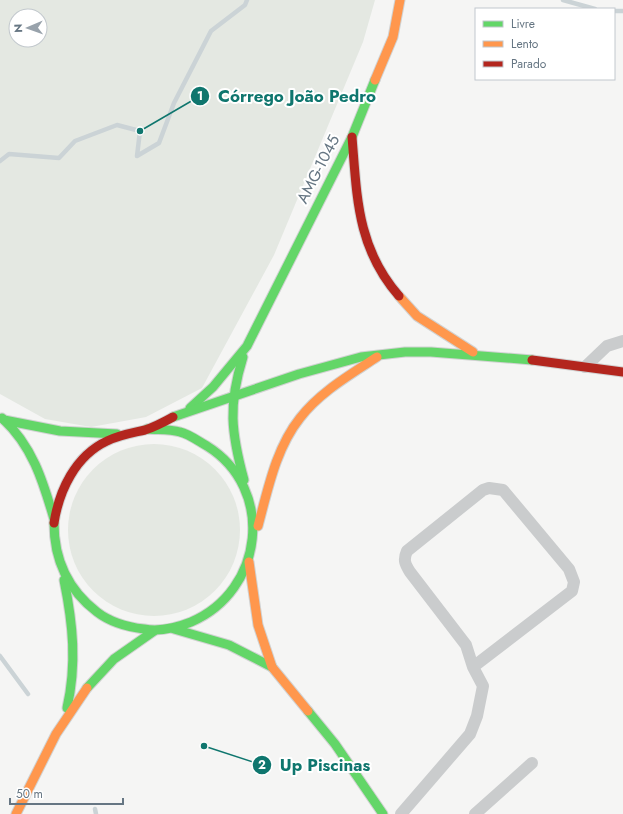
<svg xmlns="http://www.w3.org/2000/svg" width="623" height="814" viewBox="0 0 623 814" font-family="Jost,sans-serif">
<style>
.green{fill:#e4e8e2;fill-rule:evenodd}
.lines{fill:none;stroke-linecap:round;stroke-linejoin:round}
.stream{stroke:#cbd3d6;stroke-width:4.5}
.fast-casing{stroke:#d1d2d2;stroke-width:11}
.slow-casing{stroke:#d1d2d2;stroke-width:11}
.jam-casing{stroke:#d1d2d2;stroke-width:11}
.street{stroke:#cacccd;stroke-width:12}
.fast{stroke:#63d668;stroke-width:9}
.slow{stroke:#ff974d;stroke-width:9}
.jam{stroke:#b3261e;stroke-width:9}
.labels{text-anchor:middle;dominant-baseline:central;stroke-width:4;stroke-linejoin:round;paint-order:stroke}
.street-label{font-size:16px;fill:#667683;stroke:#fff}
.leader{fill:none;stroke:#0f766e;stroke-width:1.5}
.callout-dot{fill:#0f766e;stroke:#fff;stroke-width:1.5}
.mark-label{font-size:12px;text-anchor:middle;font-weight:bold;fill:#fff}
.callout-label{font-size:17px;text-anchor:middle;font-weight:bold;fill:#0f766e;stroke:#fff;stroke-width:4;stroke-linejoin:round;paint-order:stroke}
</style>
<rect width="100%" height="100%" fill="#f5f5f4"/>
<g class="green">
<path d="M0,0H375L363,42L274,255L202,388L146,417L91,427L45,419L0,394ZM16,16H40V40H16Z"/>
<circle cx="154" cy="530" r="86"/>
</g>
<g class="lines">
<g class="stream">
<polyline points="563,0 595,9"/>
<polyline points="614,11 623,11"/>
<polyline points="0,161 9,154 59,158 75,141 117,125 140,131 137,156 159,143 174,103 211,31 245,5 247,0"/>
<polyline points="0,656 28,694"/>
<polyline points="95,809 96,814"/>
</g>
<g class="fast-casing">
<g id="fast">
<path d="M243,357C228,405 231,432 244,480"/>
<polyline points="190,408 213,387 247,346 352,137 375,80"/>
<polyline points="173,417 299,374 361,357 405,352 431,352 532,360"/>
<path d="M2,418C32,445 43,481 54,519"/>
<polyline points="4,420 60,431 117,434"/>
<path d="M54,523C54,559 67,589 97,612C110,622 127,627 144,629C161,632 176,628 191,622C264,591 276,489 207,446C198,441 189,434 180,432C170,429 158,430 147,429"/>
<path d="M64,580C73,624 77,664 67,708"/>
<polyline points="174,629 229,645 272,667"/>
<polyline points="87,688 114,659 154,631"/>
<polyline points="308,711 335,744 383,814"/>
</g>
</g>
<g class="slow-casing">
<g id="slow">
<polyline points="375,80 393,37 400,0"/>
<polyline points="399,296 417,316 473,352"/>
<path d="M258,526C268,489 276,448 300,418C320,392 350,375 377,357"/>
<polyline points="249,562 258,625 272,667 308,711"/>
<polyline points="16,814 56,734 87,688"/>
</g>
</g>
<g class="jam-casing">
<g id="jam">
<path d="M352,137C357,197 357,248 399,296"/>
<polyline points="532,360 623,372"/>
<path d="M54,523C59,491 75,456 107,441C119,435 132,433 145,430C155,427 164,422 173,417"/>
</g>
</g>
<g class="street">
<polyline points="585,367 607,346 623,341"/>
<path d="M401,814L470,734L477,716L483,686L473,667L466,645L410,572C405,564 403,560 407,551L483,490L489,488L503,490L569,569L574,582L572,591L473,667"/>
<polyline points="475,814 532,763"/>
</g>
<use href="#fast" class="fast"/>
<use href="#slow" class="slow"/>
<use href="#jam" class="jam"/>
</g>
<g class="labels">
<g class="street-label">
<text transform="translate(318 169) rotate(-63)">AMG-1045</text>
</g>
</g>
<path class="leader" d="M140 131L200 96M204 746L262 765"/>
<g class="callout-dot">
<circle cx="140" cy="131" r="4"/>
<circle cx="204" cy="746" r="4"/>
<circle cx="200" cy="96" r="10"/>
<circle cx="262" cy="765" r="10"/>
</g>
<g class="mark-label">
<text x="200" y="100">1</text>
<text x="262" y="769">2</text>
</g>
<g class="callout-label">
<text x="297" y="102">Córrego João Pedro</text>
<text x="325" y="771">Up Piscinas</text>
</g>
<rect x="475" y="8" width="140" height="72" fill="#ffffff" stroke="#c2c8cd"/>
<rect x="483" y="21" width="20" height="6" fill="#63d668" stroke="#c2c8cd"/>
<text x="511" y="28" font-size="12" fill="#667683">Livre</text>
<rect x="483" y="41" width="20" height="6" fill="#ff974d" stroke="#c2c8cd"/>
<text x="511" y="48" font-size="12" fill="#667683">Lento</text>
<rect x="483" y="61" width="20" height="6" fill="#b3261e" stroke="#c2c8cd"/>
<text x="511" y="68" font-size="12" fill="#667683">Parado</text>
<g transform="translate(28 28) rotate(268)"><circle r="19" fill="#ffffff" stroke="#c2c8cd"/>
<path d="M0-3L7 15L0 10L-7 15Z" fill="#98a2ab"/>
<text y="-6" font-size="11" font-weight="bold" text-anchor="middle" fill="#667683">N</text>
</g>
<path d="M10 798v6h113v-6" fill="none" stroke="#667683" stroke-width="2"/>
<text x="16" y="798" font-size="12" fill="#667683" stroke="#ffffff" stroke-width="3" paint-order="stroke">50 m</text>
</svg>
